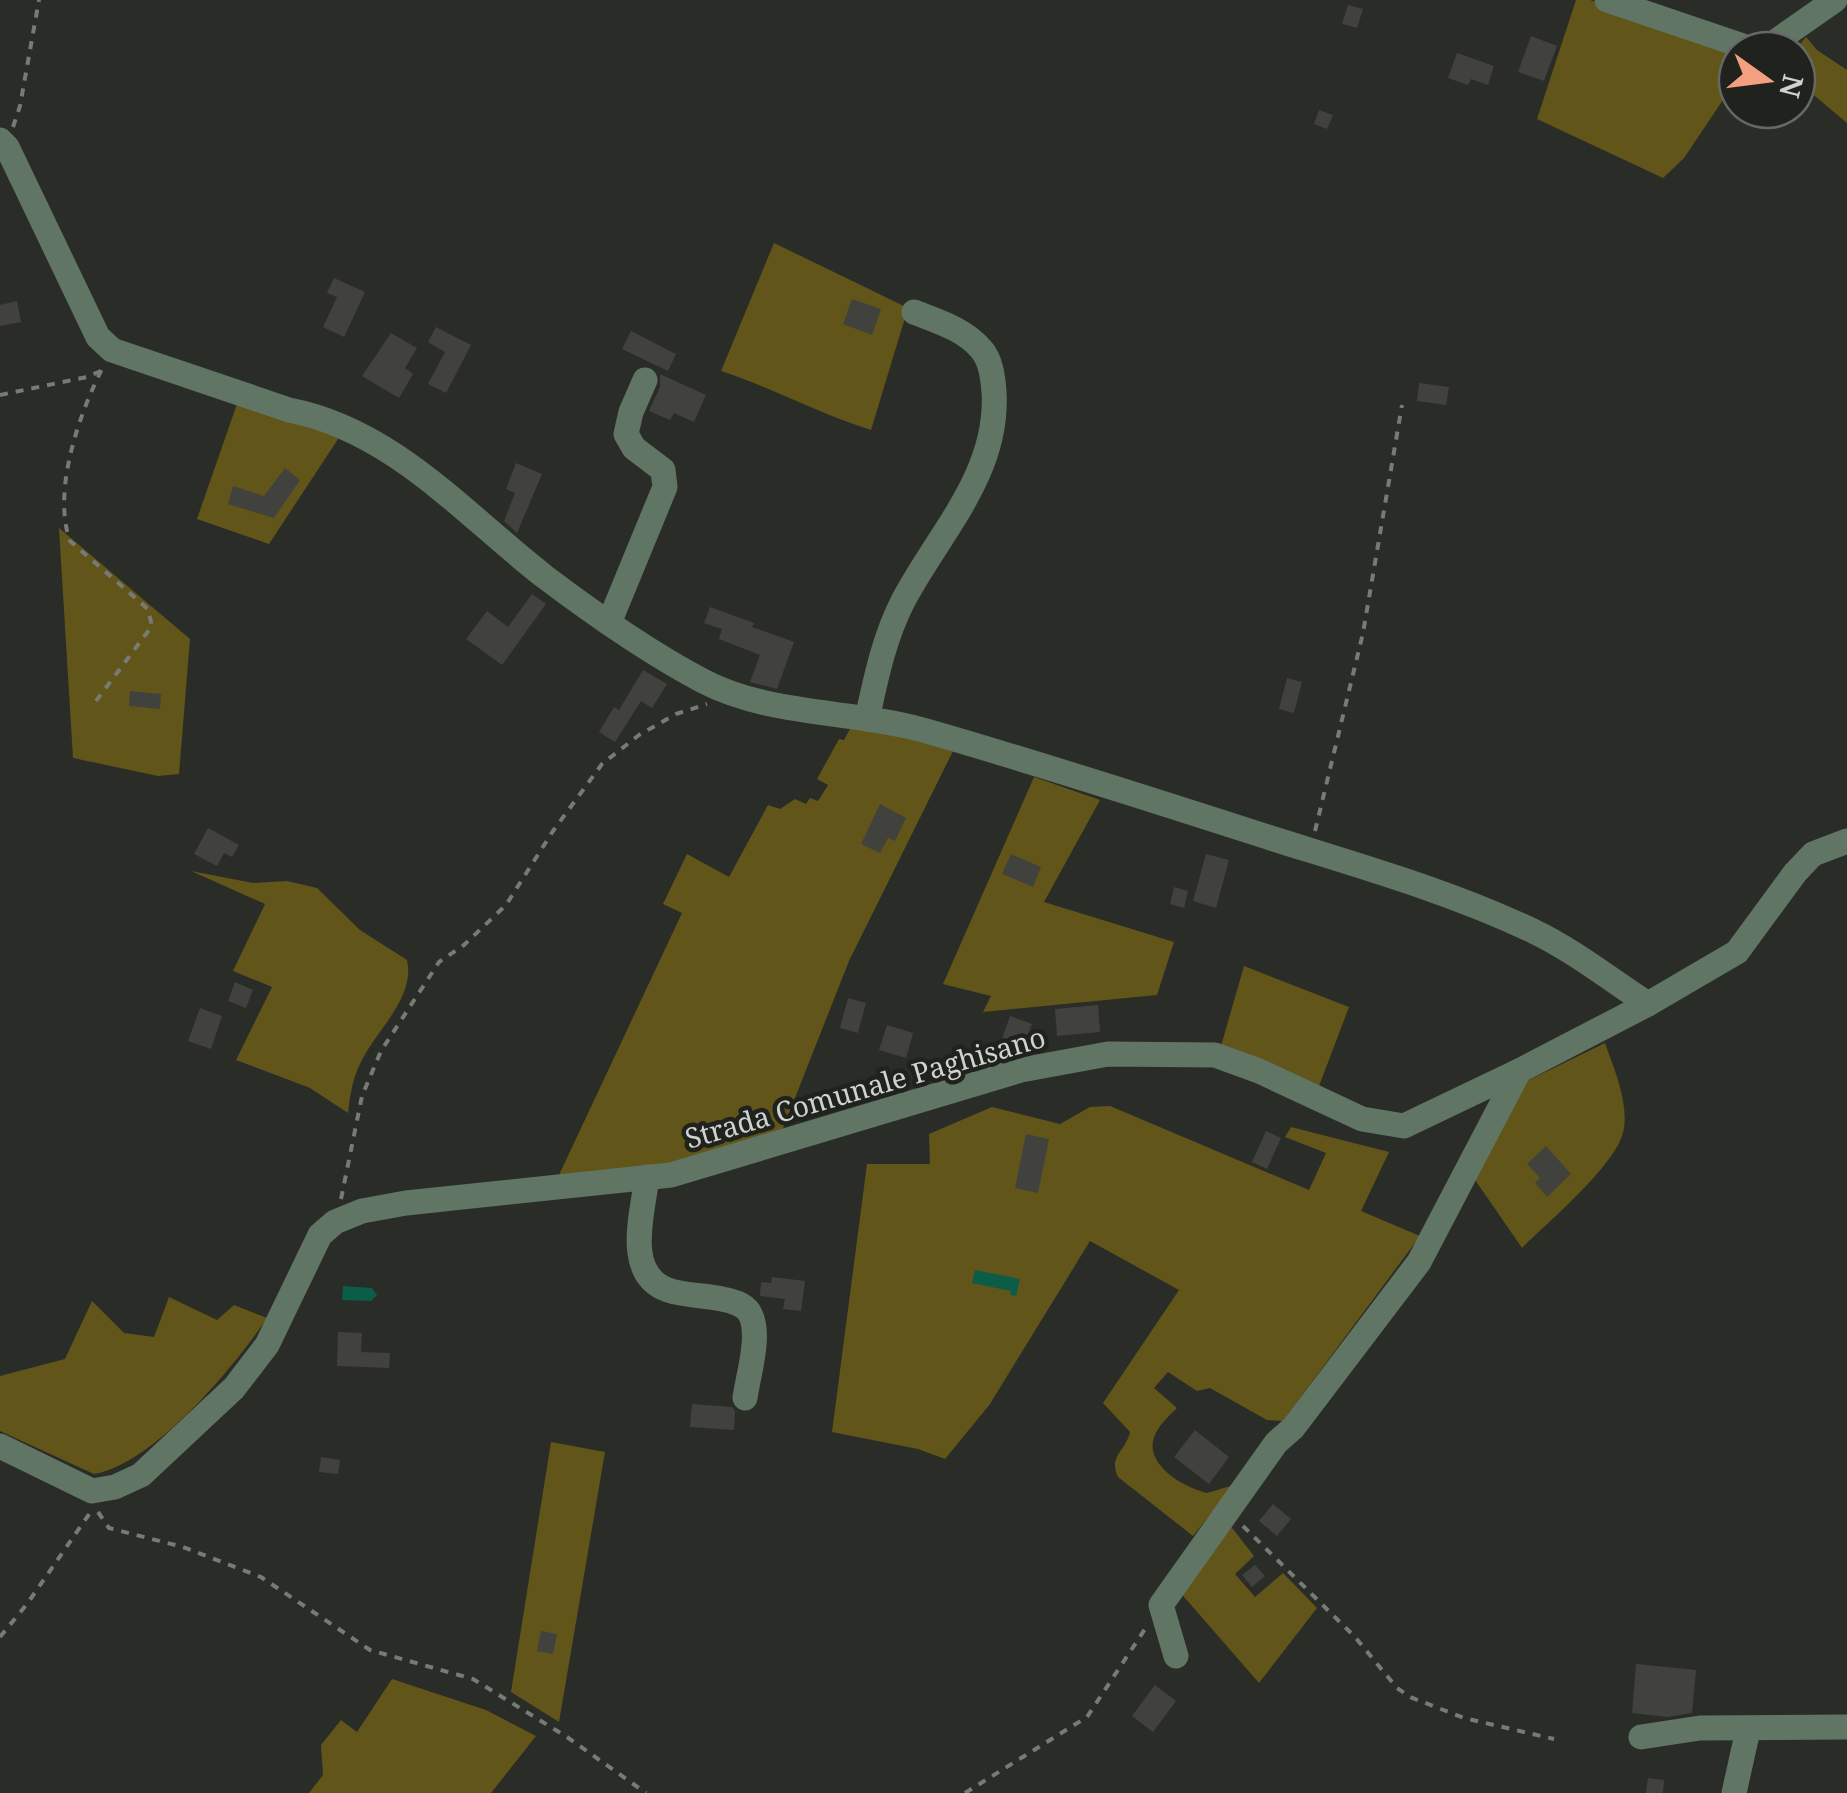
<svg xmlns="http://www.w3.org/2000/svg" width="1847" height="1793" viewBox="0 0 1847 1793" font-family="'Noto Serif',serif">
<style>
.green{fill:#62551a}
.water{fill:#0b5d47}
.building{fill:#41423d}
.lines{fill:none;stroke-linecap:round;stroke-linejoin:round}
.path{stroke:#787a76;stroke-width:4;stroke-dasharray:8 8;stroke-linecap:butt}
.minor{stroke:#607564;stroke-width:25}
.labels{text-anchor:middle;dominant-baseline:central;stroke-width:9;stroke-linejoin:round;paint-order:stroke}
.street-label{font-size:28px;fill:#d0d2cf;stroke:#20221e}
</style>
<rect width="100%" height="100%" fill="#2a2c28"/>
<g class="green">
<polygon points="1576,0 1590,0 1737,52 1737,79 1733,85 1684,158 1663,178 1537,119"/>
<polygon points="1806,37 1817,50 1847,70 1847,123 1797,81 1795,50"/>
<path d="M774,243L908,308L871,430C819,414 773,388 721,371Z"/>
<polygon points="238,401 342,433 269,544 197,519"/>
<polygon points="59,528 190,639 179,774 158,776 73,758"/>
<polygon points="851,727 955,747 849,961 780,1136 669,1166 559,1175 682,913 663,904 687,854 729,877 768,805 780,809 795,799 806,804 810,798 818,801 828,785 817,779 839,739 844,740"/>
<polygon points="1034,777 1100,800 1044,902 1174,942 1157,995 983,1012 991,996 943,984"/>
<path d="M191,871L253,883L287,881L317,888L360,930L407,960C416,999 373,1033 359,1066C352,1081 350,1097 348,1113L310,1088L236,1060L272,987L233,971L265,904Z"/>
<polygon points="1244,966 1349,1007 1319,1086 1221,1046"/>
<path d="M1605,1043C1614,1069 1628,1100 1624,1128C1620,1162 1548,1222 1522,1248L1471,1174L1527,1081Z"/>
<path d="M1110,1106L1309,1190L1326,1153L1285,1137L1291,1127L1389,1152L1361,1211L1420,1236L1283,1421L1267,1420L1210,1388L1197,1391L1168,1372L1154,1388L1177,1408C1168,1417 1156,1427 1153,1441C1148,1468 1186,1488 1207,1493L1234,1485L1193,1536L1118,1477C1108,1456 1126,1451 1130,1432L1103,1403L1179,1290L1090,1241L990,1404L945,1459L918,1449L832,1432L867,1164H930L929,1134L992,1107L1060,1124L1090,1107Z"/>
<path d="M169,1297L217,1320L234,1305L267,1318C235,1366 154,1464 94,1474L0,1431V1376L65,1359L92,1301L124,1333L154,1337Z"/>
<polygon points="551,1442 605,1452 559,1722 511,1692"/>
<polygon points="1229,1524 1254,1556 1235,1574 1255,1597 1283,1573 1317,1608 1259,1683 1178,1590"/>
<polygon points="392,1679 486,1710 536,1736 491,1793 309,1793 323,1775 321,1745 341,1720 357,1732"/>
</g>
<g class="water">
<polygon points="975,1270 1020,1279 1016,1296 1010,1295 1011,1291 972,1283"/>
<polygon points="343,1286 372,1288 377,1295 371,1301 342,1300"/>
</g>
<g class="building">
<polygon points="1348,5 1363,9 1357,28 1342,24"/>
<polygon points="1531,36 1557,46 1544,81 1518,72"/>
<polygon points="1457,53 1494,66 1488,85 1471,79 1468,85 1448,78"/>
<polygon points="1319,110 1333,115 1327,129 1314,124"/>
<polygon points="334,278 365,292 344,337 323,327 337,297 327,293"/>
<polygon points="852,299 881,309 872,335 843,324"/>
<polygon points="17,301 21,322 0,326 0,305"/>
<polygon points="436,327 471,345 446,393 428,384 445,352 428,342"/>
<polygon points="631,331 676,354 668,371 622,349"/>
<polygon points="391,333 417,348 405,368 413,374 399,398 362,376"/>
<polygon points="660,374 706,395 694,422 674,413 670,420 649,411 660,387"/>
<polygon points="1419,383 1449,387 1446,405 1417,401"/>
<polygon points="516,463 542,474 517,533 504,521 515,493 506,489"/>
<polygon points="285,468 300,480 274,518 228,504 233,486 264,496"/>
<polygon points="532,594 546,604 502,665 466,639 487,611 508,627"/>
<polygon points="710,607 754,623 752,627 794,642 777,689 750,682 760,655 719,639 722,629 704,623"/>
<polygon points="643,670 667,684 652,708 641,701 615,742 599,732 614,707 619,710"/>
<polygon points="1287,678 1302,682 1294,713 1279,709"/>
<polygon points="130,691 161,694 160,709 129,706"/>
<polygon points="880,804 906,818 895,841 888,838 880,853 861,844"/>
<polygon points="208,828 239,845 232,857 224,853 217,866 194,854"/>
<polygon points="1011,854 1041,867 1033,887 1002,874"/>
<polygon points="1206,854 1229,860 1216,908 1193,901"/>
<polygon points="1174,887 1188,891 1184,908 1170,904"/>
<polygon points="235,982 253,990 246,1008 228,1001"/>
<polygon points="848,998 866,1003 858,1033 840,1028"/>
<polygon points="1098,1005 1100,1032 1057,1036 1055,1009"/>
<polygon points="200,1008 222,1016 211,1049 188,1041"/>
<polygon points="1010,1016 1032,1024 1022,1053 1012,1056 998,1050"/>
<polygon points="887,1025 913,1033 906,1058 879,1050"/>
<polygon points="1266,1131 1281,1138 1267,1169 1252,1162"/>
<polygon points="1026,1134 1049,1139 1038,1193 1015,1188"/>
<polygon points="1546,1146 1571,1174 1547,1197 1535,1183 1540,1178 1527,1164"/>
<polygon points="772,1277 805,1281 801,1311 783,1309 785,1299 760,1296 761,1282 771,1283"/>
<polygon points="338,1332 362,1333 361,1352 390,1353 389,1368 337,1366"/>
<polygon points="692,1404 732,1407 735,1411 734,1430 690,1427"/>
<polygon points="1195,1430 1229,1457 1209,1484 1174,1457"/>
<polygon points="321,1457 340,1460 338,1474 319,1472"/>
<polygon points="1273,1504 1291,1519 1277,1536 1259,1521"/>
<polygon points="1255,1565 1265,1576 1252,1587 1242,1575"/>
<polygon points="541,1631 557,1634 553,1654 537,1651"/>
<polygon points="1636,1664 1696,1670 1692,1713 1667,1717 1632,1713"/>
<polygon points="1155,1685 1176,1701 1153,1732 1132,1716"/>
<polygon points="1648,1778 1664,1780 1663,1793 1646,1793"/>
</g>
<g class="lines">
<g class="path">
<polyline points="13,127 20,106 39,0"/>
<polyline points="0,395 87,377 101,371"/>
<path d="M96,701L152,626L148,609L70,541C52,491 79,414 103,367"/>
<polyline points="1315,831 1363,633 1402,405"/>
<polyline points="341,1199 362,1096 381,1051 439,962 464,945 506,905 553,831 602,764 639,735 676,714 707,704"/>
<polyline points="98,1512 109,1528 183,1547 261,1577 370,1650 473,1679 567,1737 646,1793"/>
<polyline points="1243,1526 1355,1637 1397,1688 1410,1697 1464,1718 1554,1739"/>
<polyline points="0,1637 27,1604 92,1510"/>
<polyline points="965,1793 1087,1717 1147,1626"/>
</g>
<g class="minor">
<polyline points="1607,0 1752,49 1772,44 1835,0"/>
<path d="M0,140L7,147L98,337L112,350L289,410C393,430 464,514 545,577C594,614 648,652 703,681C770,716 851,710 923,730C1042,764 1159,802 1277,840C1363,867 1451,892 1533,931C1573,950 1611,980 1648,1004"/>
<polyline points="609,623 665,487 663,470 634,448 626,434 631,412 645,380"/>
<path d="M867,719C876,678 884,638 903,601C938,534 999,474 994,392C993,377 991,360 981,349C964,329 937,321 914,312"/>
<path d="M647,1177C643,1212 623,1274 668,1290C685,1296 704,1295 722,1299C732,1301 743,1303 749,1312C762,1333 748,1375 745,1398"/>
<polyline points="0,1446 92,1491 115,1487 141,1475 234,1388 267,1345 320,1235 335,1222 362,1211 406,1203 671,1175 1021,1070 1108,1054 1215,1055 1259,1071 1362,1119 1404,1126 1519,1071 1648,1004 1737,952 1795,873 1813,854 1847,841"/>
<polyline points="1176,1656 1161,1605 1276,1443 1293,1428 1419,1262 1519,1071"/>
<polyline points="1641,1737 1700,1728 1847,1727"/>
<polyline points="1734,1793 1748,1730"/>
</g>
</g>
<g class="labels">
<g class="street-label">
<text transform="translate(865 1087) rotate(-16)">Strada Comunale Paghisano</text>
</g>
</g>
<g transform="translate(1767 80) rotate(104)"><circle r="48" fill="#20221e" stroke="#666865" stroke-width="2.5"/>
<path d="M0-8L18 38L0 25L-18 38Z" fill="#f2a080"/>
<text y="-15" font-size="28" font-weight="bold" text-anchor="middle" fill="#d0d2cf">N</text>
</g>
</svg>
